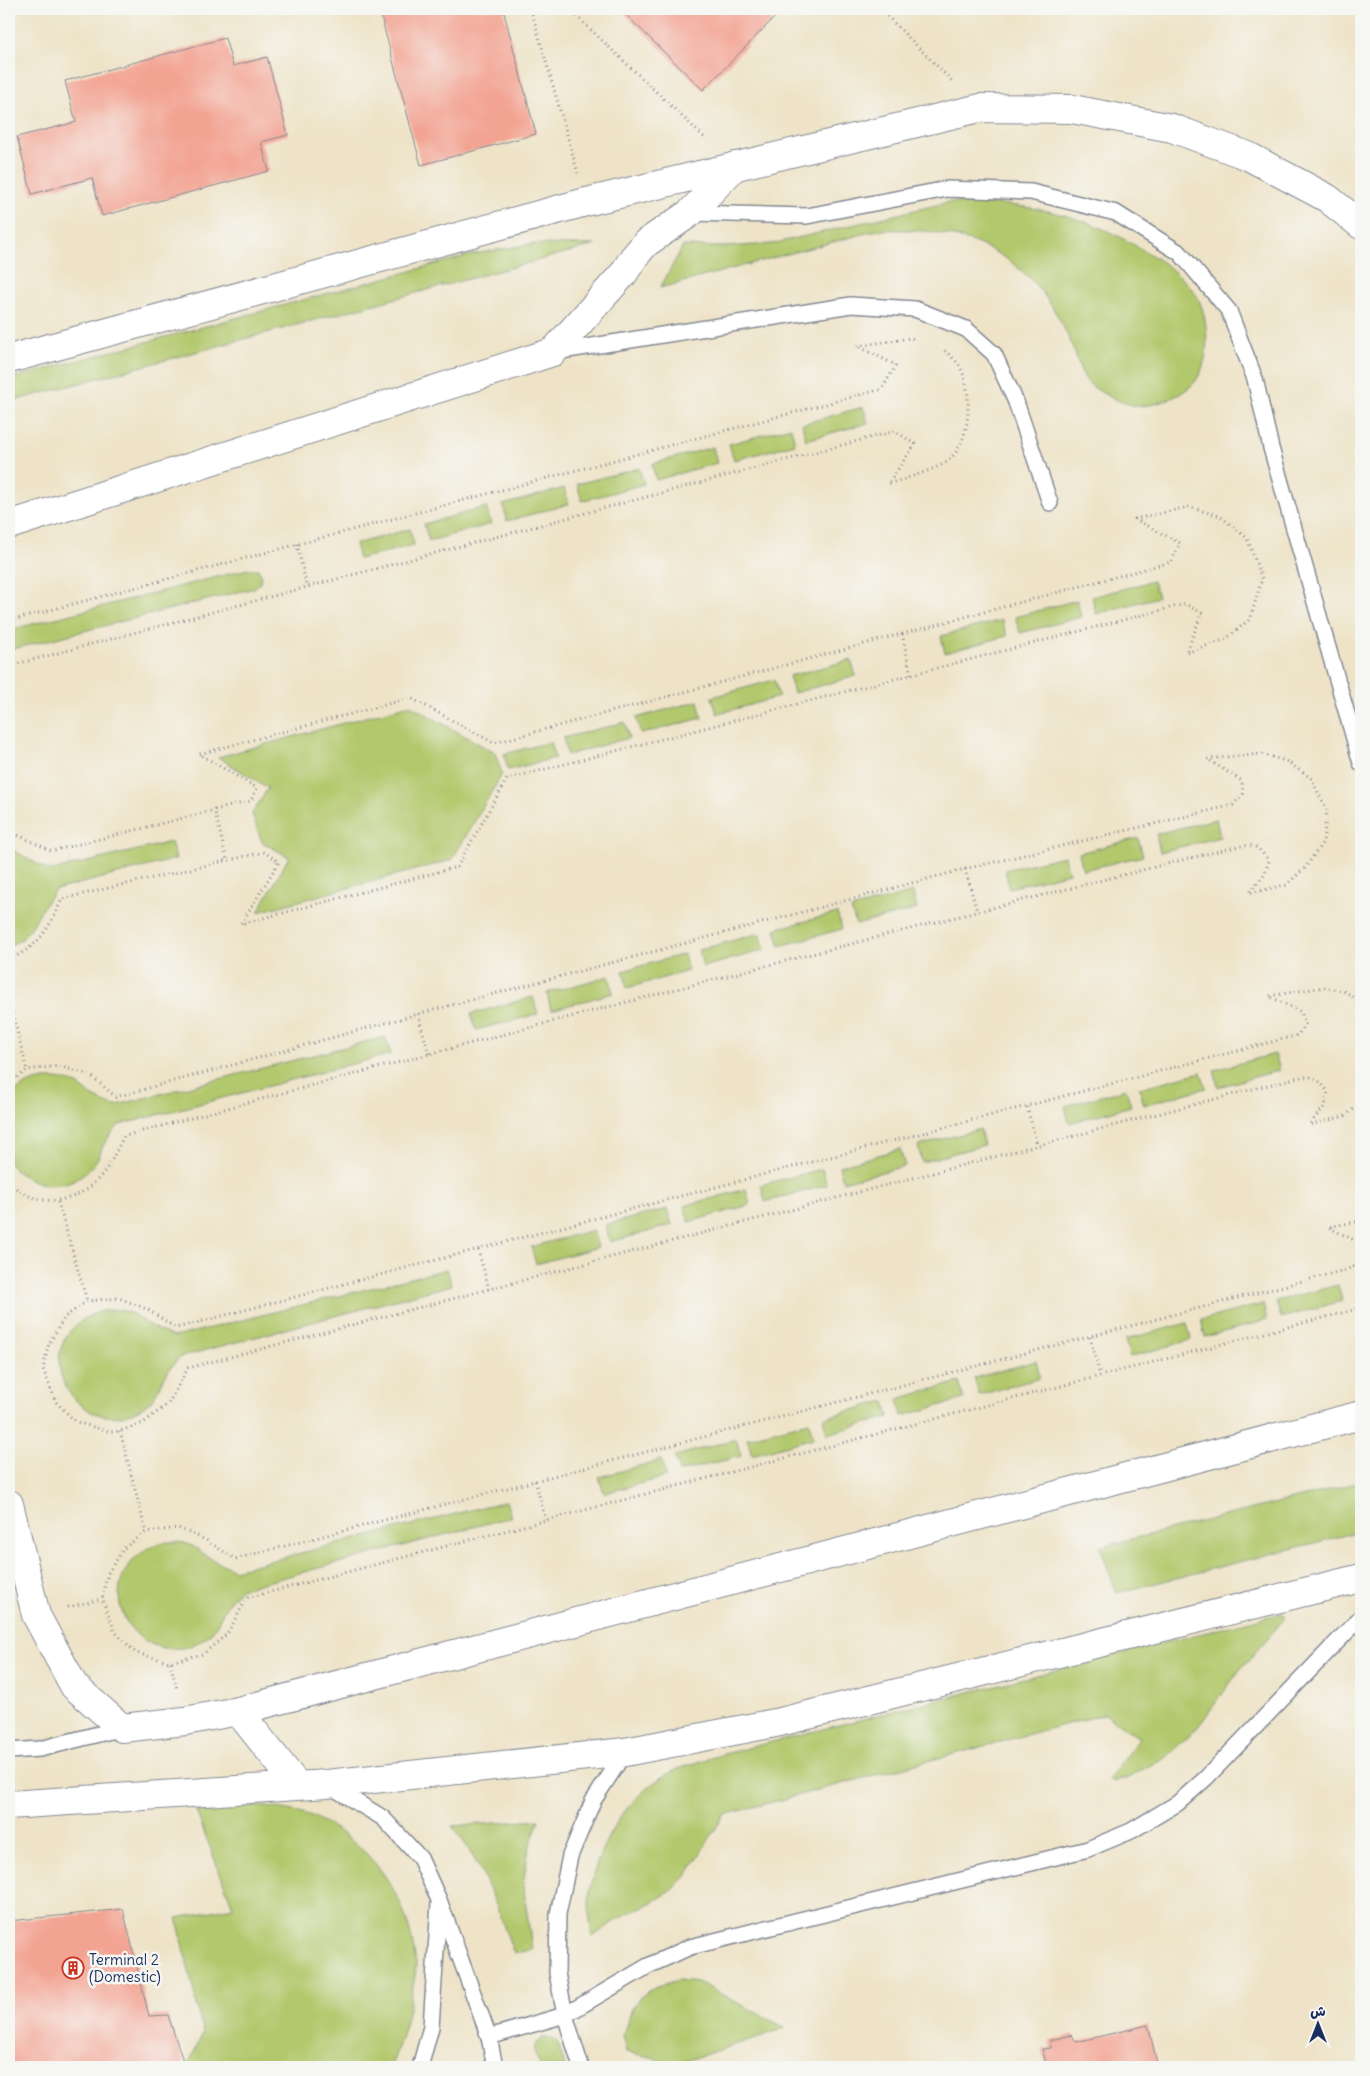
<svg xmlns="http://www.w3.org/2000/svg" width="1370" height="2076" viewBox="0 0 1370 2076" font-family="Delius,'Playpen Sans Arabic',sans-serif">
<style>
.green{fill:#b2c86c;stroke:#667c65}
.building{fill:#f3a392}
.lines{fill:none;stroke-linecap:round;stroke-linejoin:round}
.lane-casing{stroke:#848992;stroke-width:18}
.street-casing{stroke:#848992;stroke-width:30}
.path{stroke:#848992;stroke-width:3;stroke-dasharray:1 4;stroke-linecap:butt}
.lane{stroke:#fff;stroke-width:15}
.street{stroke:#fff;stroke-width:28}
.labels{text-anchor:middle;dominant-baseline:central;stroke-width:5;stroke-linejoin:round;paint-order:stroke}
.poi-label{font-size:15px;fill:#1b2f5e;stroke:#f6f6f2;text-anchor:start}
</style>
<rect width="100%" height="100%" fill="#f6f6f2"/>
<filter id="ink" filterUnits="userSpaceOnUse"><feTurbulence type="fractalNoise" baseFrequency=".02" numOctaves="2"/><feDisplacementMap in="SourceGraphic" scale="10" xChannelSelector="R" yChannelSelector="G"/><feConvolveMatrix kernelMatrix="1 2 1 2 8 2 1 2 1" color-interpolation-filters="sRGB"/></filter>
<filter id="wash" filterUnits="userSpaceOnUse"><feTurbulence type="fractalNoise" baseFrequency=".0096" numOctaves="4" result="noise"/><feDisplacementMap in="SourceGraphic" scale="20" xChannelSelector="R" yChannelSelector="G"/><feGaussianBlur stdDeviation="1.12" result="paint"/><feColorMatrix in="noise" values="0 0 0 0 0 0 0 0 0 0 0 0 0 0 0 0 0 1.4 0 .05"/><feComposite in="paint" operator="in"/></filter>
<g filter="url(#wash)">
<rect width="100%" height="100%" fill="#eee3c7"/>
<g class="green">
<path d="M949,202C1022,203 1078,210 1141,249C1151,255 1162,261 1170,268C1178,275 1189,284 1195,293C1210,315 1213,368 1190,387C1176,398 1158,405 1141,406C1127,407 1094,391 1086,380C1080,371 1077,358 1073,348C1061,319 1046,292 1022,271C981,235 931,228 878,230L660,288L683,246L724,247L772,244Z"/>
<polygon points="532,244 595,245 9,402 9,379 474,254"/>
<polygon points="863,407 868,423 806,440 802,424"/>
<polygon points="791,427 795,444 734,460 729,444"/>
<polygon points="713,447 717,463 656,480 652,464"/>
<polygon points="639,468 644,484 582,501 577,484"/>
<polygon points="564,488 569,504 507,521 503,505"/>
<polygon points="486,507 491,524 429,541 424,524"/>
<polygon points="410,529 414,545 359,559 355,544"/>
<polygon points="248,569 258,569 261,575 260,583 254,588 9,650 9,630"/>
<polygon points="1153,581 1158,597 1096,614 1092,597"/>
<polygon points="1077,600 1081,617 1020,633 1015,617"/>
<polygon points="1002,620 1007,636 945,653 941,636"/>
<polygon points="851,660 856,676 794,693 789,676"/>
<polygon points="774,680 779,697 717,714 712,697"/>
<polygon points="698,701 702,718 641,734 636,718"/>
<polygon points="410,705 495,753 502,774 452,860 258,912 289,857 262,842 252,814 268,788 218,757"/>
<polygon points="625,722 629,738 567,755 563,738"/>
<polygon points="550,742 555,758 508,770 504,754"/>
<polygon points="1216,819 1220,837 1160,852 1156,834"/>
<polygon points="1138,838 1143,856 1083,870 1079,853"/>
<polygon points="171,842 176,859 55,890 41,910 33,925 22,939 9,946 9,848 50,871"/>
<polygon points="1064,856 1069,873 1009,888 1005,870"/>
<polygon points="913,892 917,909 856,925 851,909"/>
<polygon points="837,913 842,929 780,946 775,929"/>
<polygon points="760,933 765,950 703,967 699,950"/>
<polygon points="684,954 688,971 627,988 623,971"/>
<polygon points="609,976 613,993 551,1010 547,993"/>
<polygon points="533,997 538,1014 476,1030 471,1014"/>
<path d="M385,1037L391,1054L119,1125C114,1131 108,1137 104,1144C101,1149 100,1156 96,1161C73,1193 34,1191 9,1164V1100C23,1078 53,1074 76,1084C82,1087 86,1092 92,1096C98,1100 106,1103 113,1106Z"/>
<polygon points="1275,1054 1280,1070 1218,1087 1214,1070"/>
<polygon points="1201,1072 1206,1088 1144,1105 1139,1088"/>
<polygon points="1126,1089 1131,1106 1069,1123 1065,1106"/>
<polygon points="980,1129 984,1145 922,1162 918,1146"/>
<polygon points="900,1149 905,1166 843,1182 839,1166"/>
<polygon points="822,1169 827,1185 765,1202 761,1185"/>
<polygon points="746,1189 750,1205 689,1222 684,1206"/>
<polygon points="667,1209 672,1225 610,1242 605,1225"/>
<polygon points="593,1230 598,1247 536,1264 531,1247"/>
<path d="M447,1269L452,1285L180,1357C175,1362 170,1368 166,1375C159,1386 156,1398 145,1406C88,1446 25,1363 81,1321C92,1312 106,1309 120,1310C134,1312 142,1321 154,1328C160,1331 167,1334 174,1337Z"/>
<polygon points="1338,1285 1342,1301 1281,1318 1276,1301"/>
<polygon points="1263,1304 1267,1320 1205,1337 1201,1320"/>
<polygon points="1187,1323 1191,1340 1130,1357 1125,1340"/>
<polygon points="1036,1361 1040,1378 979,1395 974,1378"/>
<polygon points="959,1382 964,1399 902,1416 898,1399"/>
<polygon points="885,1401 889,1417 827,1434 823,1418"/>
<polygon points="809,1422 813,1438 752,1455 747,1438"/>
<polygon points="736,1439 741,1456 679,1472 675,1456"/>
<polygon points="661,1460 666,1477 604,1493 599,1477"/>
<polygon points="1361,1482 1361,1531 1117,1593 1100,1547"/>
<path d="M506,1501L511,1517L240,1589C235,1595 230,1600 226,1607C219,1618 217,1630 205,1638C146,1679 83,1594 144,1551C154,1543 171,1540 184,1543C196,1546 203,1554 213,1560C220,1563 227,1566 234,1570Z"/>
<path d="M1278,1614H1284L1286,1617L1239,1671L1198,1727L1167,1756L1126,1779L1114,1782L1109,1779L1139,1738L1105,1714L724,1815L687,1875L674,1889L653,1902L628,1913L592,1937C590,1923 588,1906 590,1891C597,1848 622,1804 659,1779C677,1767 700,1762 720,1755Z"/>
<path d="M234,1805C257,1806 297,1808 316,1818C377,1849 409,1898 416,1965C416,1972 414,1980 413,1987C408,2015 402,2042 390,2067H187L203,2033L177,1918L233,1907L196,1811Z"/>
<path d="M539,1820L529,1848L523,1884L532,1949L514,1954C496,1905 485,1868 452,1826Z"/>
<polygon points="679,1980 698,1982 786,2028 667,2067 655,2058 626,2052 623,2034 632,2009 639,1998 654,1987"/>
<polygon points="543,2038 551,2038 558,2043 565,2067 541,2067 534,2051 536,2043"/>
</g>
<g id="blocks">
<g class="building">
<polygon points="379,9 503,9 536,134 421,165"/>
<polygon points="620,9 783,9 703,90"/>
<polygon points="225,38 233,66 267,57 288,135 261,142 269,171 102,216 92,178 32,194 17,137 76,122 65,81"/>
<polygon points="123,1909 149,2016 168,2015 185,2067 9,2067 9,1921"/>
<polygon points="1148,2025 1158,2067 1047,2067 1042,2049 1051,2048 1050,2040 1072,2035 1076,2042"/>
</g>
</g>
</g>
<g filter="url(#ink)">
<use href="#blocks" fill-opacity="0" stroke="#848992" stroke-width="1"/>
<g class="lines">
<g class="lane-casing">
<g id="lane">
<polyline points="690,213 807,216 947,189 1031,192 1116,213 1180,253 1229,311 1255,379 1271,448 1361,763"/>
<polyline points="555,352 851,305 915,309 966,329 994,354 1016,402 1050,503"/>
<polyline points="9,1751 40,1749 122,1728"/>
<polyline points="330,1786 383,1818 420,1858 439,1900 489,2037 495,2067"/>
<polyline points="489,2037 565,2015 648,1966 690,1947 1088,1849 1131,1831 1178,1803 1206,1778 1361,1617"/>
<polyline points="420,2067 431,2027 439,1904"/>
<polyline points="581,2067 565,2015 557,1973 558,1914 570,1856 593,1801 625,1752"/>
</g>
</g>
<g class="street-casing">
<g id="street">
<polyline points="9,359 586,202 980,108 1072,109 1172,128 1248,156 1327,198 1361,225"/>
<polyline points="9,525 553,352 624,273 634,257 646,243 690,213 735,166"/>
<polyline points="9,1504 36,1615 74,1686 122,1728 185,1721 238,1711 1361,1415"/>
<polyline points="238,1711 297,1785"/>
<polyline points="9,1805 327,1784 625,1752 780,1722 1361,1578"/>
</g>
</g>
<g class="path">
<polyline points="531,9 578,173"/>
<polyline points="569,9 707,140"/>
<polyline points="880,9 952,81"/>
<polyline points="297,544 307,588"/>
<polyline points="9,621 882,389 896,365 857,346 911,338 916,340"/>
<polyline points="902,634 911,675"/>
<path d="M9,666L895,431L915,444L888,484C906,478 926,473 943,464C972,448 974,391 959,365C955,359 948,354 943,349"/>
<polyline points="214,809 227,860"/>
<path d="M9,831L52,851L251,801L257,788L199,754L411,698L494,743L1171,562L1180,543L1135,519L1188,507L1220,516L1247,538L1262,579L1250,619L1226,639L1186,653L1202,613L1185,604L507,779L457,867L241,924L279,862L264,852L62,899C50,926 39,948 9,959"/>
<polyline points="965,869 977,911"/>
<polyline points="9,999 27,1070"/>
<path d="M1361,1003L1346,992L1324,987L1269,996L1301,1012L1305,1024L1298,1035L176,1328L147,1309L119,1298L87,1301L65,1317L49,1343L43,1369L56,1402L76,1422L111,1432L120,1431L143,1423L168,1404L188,1368L1295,1078C1313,1075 1317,1077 1328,1092L1325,1106L1309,1125L1345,1116L1361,1103"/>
<polyline points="418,1014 429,1054"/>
<path d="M9,1083L27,1070L59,1066L90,1075L116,1097L418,1014L965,869L1233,805L1243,794L1242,781L1207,759L1261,754L1286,761L1311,778L1327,810L1323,842L1305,868L1286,885L1249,893L1264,875L1269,861C1257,846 1254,843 1235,847C864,939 493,1036 124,1136C116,1151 110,1167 98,1179C74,1206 34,1208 9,1182"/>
<polyline points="1027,1107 1037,1145"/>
<polyline points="58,1202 87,1301"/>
<polyline points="1361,1221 1328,1227 1360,1243 1361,1245"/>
<polyline points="478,1250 489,1289"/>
<polyline points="1361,1260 1358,1265 1345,1270 235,1559 206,1540 178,1528 146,1532 124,1548 108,1573 102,1599 115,1632 136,1653 170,1662 203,1654 227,1634 247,1598 1361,1308"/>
<polyline points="1090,1337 1100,1375"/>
<polyline points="120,1431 146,1532"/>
<polyline points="535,1481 546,1520"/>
<polyline points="68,1607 102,1599"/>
<polyline points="170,1662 177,1689"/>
</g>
<use href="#lane" class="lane"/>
<use href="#street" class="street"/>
</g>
</g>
<defs>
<g id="building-ring" transform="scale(1.125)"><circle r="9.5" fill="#f6f6f2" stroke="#c8321e" stroke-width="1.5"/><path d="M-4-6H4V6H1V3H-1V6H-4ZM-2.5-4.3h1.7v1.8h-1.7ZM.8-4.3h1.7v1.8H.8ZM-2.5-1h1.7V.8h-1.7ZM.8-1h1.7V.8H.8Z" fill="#c8321e"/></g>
</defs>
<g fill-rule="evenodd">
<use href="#building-ring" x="73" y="1968"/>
</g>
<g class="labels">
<g class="poi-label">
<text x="89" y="1959">Terminal 2<tspan x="89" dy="17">(Domestic)</tspan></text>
</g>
</g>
<rect width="1370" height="2076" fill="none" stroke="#f6f6f2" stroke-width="30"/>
<g transform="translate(1318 2024)" stroke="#f6f6f2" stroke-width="4" paint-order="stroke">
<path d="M0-4L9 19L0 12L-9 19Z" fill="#1b2f5e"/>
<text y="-8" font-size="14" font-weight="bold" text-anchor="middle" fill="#1b2f5e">ش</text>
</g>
</svg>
